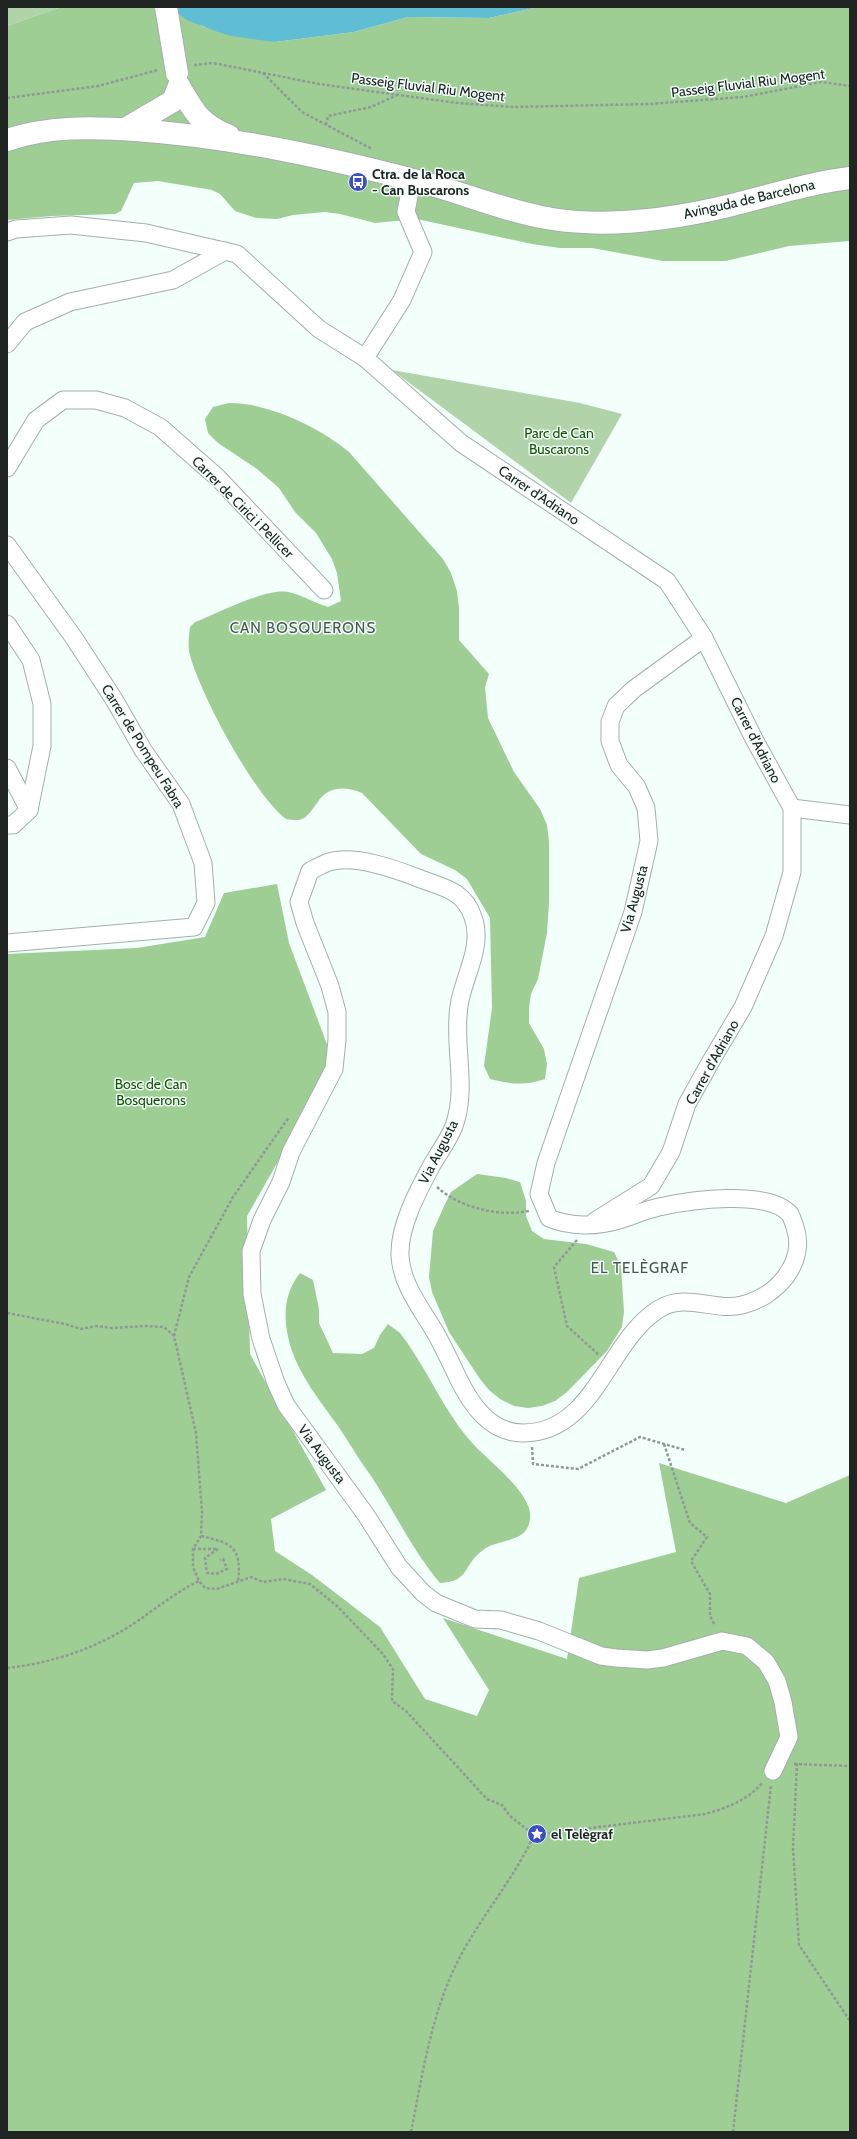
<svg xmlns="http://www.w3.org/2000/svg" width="857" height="2139" viewBox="0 0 857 2139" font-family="Cabin,sans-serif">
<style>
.green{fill:#b0d3a9}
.forest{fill:#9ece94}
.water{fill:#5fbed4}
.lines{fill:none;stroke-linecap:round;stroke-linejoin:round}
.minor-casing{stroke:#a3afac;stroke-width:19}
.tertiary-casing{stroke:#a3afac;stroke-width:24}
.path{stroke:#909996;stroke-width:2.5;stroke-dasharray:3 2;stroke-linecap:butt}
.minor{stroke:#fff;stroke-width:17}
.tertiary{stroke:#fff;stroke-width:22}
.tertiary-bridge-casing{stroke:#a3afac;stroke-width:24;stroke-linecap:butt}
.tertiary-bridge{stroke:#fff;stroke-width:22}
.labels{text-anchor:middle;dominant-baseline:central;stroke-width:3;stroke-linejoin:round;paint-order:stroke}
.street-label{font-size:14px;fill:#202423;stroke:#f2fffb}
.poi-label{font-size:14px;font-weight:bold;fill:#202423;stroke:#f2fffb;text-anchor:start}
.park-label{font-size:14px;fill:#155402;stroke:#f2fffb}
.neighbourhood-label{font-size:15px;letter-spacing:1px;fill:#495451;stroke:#f2fffb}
</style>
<rect width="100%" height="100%" fill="#f2fffb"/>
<g class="green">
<polygon points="7,7 61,7 7,26"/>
<polygon points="392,370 580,403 622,414 571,503"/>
</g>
<g class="forest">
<polygon points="61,7 153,7 177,14 204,27 275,42 354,32 408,17 489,18 538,7 850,7 850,241 789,246 726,261 663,261 592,248 560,248 532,244 417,219 375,223 340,214 325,212 293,215 277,219 256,218 235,211 220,194 212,190 158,181 134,183 121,211 115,214 52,216 7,220 7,26"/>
<path d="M229,403C269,403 319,427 349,452L443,559L451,573L457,591L459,608V640L489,674L485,687L488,718L514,772L540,809L547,825L549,842V903L547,933L538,979L531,994L529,1008V1023L544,1049L547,1064L545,1079C526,1086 510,1084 490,1079L484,1066L492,1008L490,918L467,879L455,870L421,854L362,793C345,786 328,786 317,803C313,808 309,816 302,819C298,821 291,820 286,819C255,797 197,689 189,651C188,644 189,635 190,627L195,622C218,613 265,588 288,592C302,595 315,603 328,607L341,601L337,573L332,559L316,533L295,512L279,488L257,469L218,443L208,433L205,419L213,407Z"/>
<polygon points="277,884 289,943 334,1063 247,1216 250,1354 326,1490 271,1519 275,1551 312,1575 380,1627 425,1699 477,1716 489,1690 443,1618 567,1659 579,1578 676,1552 659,1463 786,1503 850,1475 850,2132 7,2132 7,954 137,948 205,937 224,893"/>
<polygon points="477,1174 506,1178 520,1182 526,1201 526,1216 532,1231 544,1239 586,1244 614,1252 621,1266 624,1312 622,1327 607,1351 567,1392 555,1401 542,1406 528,1408 514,1406 500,1399 489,1390 480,1379 449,1332 432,1292 429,1277 433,1231 445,1204 451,1192"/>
<path d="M300,1273L313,1280L319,1309V1323L333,1353L362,1354L374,1348L380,1335L388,1324L400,1333C428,1369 444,1413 475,1446C490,1462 534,1495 530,1519C527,1544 499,1538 483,1550C463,1564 470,1582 440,1583C412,1550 395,1512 371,1476C359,1460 349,1442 338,1426C320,1401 299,1375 290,1345C283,1320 283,1294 300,1273Z"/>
</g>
<polygon class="water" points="166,7 538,7 489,18 408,17 354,32 275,42 231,36 218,32 189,21"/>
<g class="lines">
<g class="minor-casing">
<g id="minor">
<polyline points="7,232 16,229 71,225 146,233 237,254 319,329 365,358 461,443 667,581 704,638 754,739 792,808 792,872 774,936 743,1007 711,1061 687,1104 671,1152 651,1186 595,1221"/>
<polyline points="7,344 25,322 70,302 173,280 225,251"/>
<polyline points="365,358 402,300 423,252 406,212 412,180"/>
<polyline points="7,468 36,420 63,400 96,400 125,408 160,427 218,478 324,590"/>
<polyline points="7,545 74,638 115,701 143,750 181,804 203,863 206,903 194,927 7,943"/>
<polyline points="7,624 31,660 42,704 42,746 29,810"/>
<path d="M704,638L634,689L616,706L610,722V741L619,765L637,787L646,808L649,841L633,912L546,1163L539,1194L549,1218C570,1227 597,1227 619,1220C632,1216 645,1210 659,1207C690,1200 767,1189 790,1214C791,1216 794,1224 795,1227C807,1263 776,1297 742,1305C714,1312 686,1292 659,1309C607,1341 595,1433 523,1433C489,1433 470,1403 457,1376C450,1361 443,1346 435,1332C421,1308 401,1284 400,1255C399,1225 419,1189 433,1163C440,1151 449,1139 454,1126C468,1087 453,1046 459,1006C463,977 484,947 473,917C464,890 442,887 418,878C395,869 354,854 329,862C323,864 316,868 310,871L299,902L305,923L330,986L337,1012V1040L334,1069L291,1152L281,1182L262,1220L251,1251L252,1294L261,1339L276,1383L286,1405L366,1515L399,1567L423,1593L436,1603L475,1619L501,1620L539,1631L601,1656L616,1658L647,1660L663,1658L722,1641L747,1646L766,1662L777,1681L783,1702L789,1737L773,1771"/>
<polyline points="7,768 29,810"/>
<polyline points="792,808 850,815"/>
<polyline points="7,825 13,825 29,810"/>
</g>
</g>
<g class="tertiary-casing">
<g id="tertiary">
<path d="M179,86C194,112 200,124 229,136"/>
<polyline points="125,129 173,101 179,86"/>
<path d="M7,140C48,126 93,127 135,130C236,137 335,159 432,185C470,196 514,213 552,219C609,228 673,219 728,206C769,196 808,183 850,178"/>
</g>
</g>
<g class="path">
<polyline points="194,65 213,63 319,84 457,103 513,107 649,104 743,97 821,82 850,86"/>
<polyline points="263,73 302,112 372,149"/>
<polyline points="7,98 98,86 158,70"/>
<polyline points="326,125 328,116 371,107 397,95"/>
<path d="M437,1187C460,1208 499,1217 529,1211"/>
<polyline points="577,1240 554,1267 567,1326 599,1355"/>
<polyline points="7,1313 65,1324 81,1329 96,1326 112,1328 146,1326 164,1327 174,1336 196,1433 202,1512 201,1536 193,1549 193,1567 199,1581 205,1588 217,1589 251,1577 263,1582 283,1579 310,1584 337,1606 383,1654 393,1669 392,1701 406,1711 487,1799 502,1805 510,1816 534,1835"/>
<polyline points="174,1336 189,1277 233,1197 289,1117"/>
<polyline points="664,1444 690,1523 707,1537 691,1561 710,1594 710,1616 715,1626"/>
<polyline points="532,1447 533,1464 578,1469 640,1437 685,1450"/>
<path d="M201,1536C232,1543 242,1547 238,1582"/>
<polyline points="193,1549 218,1549"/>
<polyline points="218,1549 205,1558 207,1573 216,1574 227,1569 223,1559 220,1560"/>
<path d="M7,1668C51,1663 92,1650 130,1626C153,1611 174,1593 199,1581"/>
<polyline points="797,1763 793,1848 799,1945 850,2021"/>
<polyline points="794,1764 850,1766"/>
<path d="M411,2132C422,2077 430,2022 453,1971C475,1923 512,1883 534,1835L705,1814C727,1808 748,1800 763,1782"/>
<polyline points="733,2132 771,1785"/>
</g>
<use href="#minor" class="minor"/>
<use href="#tertiary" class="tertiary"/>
<g class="tertiary-bridge-casing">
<polyline id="tertiary-bridge" points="166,7 177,73"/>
</g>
<use href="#tertiary-bridge" class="tertiary-bridge"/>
</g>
<defs>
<g id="bus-disc" transform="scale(1)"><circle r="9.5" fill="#3d4ec1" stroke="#f2fffb"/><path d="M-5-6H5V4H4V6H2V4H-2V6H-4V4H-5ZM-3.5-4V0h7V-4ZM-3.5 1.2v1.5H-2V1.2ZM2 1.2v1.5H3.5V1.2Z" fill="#fff"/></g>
<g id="sight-disc" transform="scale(1)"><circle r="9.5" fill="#3d4ec1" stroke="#f2fffb"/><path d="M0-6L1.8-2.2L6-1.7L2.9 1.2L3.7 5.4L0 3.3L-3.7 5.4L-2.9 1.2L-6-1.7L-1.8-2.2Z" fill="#fff"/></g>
</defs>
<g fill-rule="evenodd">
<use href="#bus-disc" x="358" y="182"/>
<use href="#sight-disc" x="537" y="1834"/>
</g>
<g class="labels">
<g class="street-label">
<text transform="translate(748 83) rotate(-7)">Passeig Fluvial Riu Mogent</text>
<text transform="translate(428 87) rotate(7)">Passeig Fluvial Riu Mogent</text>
<text transform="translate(749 199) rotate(-13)">Avinguda de Barcelona</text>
<text transform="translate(539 495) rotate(34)">Carrer d'Adriano</text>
<text transform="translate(243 507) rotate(45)">Carrer de Cirici i Pellicer</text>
<text transform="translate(756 740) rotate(63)">Carrer d'Adriano</text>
<text transform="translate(143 746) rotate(58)">Carrer de Pompeu Fabra</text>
<text transform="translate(634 899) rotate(-75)">Via Augusta</text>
<text transform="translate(712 1062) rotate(-61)">Carrer d'Adriano</text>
<text transform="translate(438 1152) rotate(-63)">Via Augusta</text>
<text transform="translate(322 1454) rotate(53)">Via Augusta</text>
</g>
<g class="poi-label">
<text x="372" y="174">Ctra. de la Roca<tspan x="372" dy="16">- Can Buscarons</tspan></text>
<text x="551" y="1834">el Telègraf</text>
</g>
<g class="park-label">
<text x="559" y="433">Parc de Can<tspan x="559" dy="16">Buscarons</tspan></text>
<text x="151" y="1084">Bosc de Can<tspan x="151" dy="16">Bosquerons</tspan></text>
</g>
<g class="neighbourhood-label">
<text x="303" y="628">CAN BOSQUERONS</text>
<text x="640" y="1268">EL TELÈGRAF</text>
</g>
</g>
<rect width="857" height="2139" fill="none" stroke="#202423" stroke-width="16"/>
</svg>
